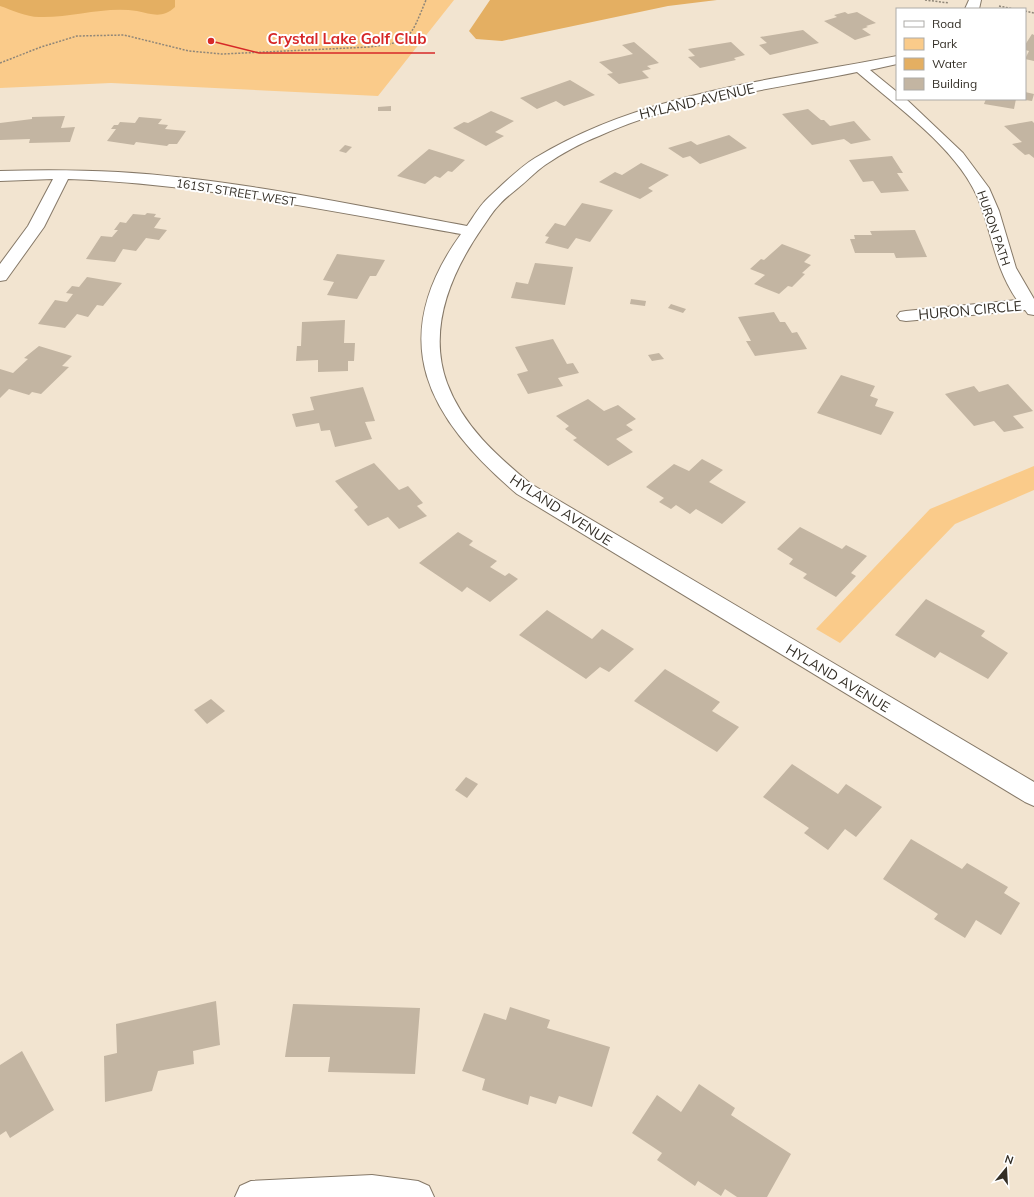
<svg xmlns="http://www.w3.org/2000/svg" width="1034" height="1197" viewBox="0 0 1034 1197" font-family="Mulish,sans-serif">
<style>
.green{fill:#facb8a}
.water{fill:#e4af62}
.building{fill:#c3b5a2}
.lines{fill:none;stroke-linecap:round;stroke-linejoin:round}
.minor-casing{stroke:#867968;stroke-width:2}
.path{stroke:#8f8678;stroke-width:1.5;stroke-dasharray:2 1.5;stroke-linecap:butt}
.minor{fill:#fff;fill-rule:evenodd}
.labels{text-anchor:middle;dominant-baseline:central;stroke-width:4;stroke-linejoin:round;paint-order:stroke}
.far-street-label{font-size:12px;fill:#332e26;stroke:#fff}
.street-label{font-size:14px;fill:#332e26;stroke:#fff}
.leader{fill:none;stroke:#d62828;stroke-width:1.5}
.callout-dot{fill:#d62828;stroke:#fff;stroke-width:1.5}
.callout-label{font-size:15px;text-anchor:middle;font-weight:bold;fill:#d62828;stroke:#fff;stroke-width:4;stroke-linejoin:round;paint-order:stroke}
</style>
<rect width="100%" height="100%" fill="#f2e4d0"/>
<g class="green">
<polygon points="0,0 454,0 378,96 111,83 0,88"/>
<polygon points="1034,466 1034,490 955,524 840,643 816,629 930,509"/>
</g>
<g class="water">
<path d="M0,0H175V7C162,19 152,14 137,11C104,6 72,18 39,17C26,17 12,10 0,6Z"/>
<polygon points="490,0 717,0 668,6 502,41 476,39 469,31"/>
</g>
<g class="building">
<polygon points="845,12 848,14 857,12 876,23 866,26 868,27 862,29 871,35 855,40 824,21 837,17 834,15"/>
<polygon points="803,30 819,43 770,55 759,45 767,43 760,37"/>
<polygon points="1032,34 1034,35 1034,61 1025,59 1029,51 1025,50 1025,45"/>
<polygon points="634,42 659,63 647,66 651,69 642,71 649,78 619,84 607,74 613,73 599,62 633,54 622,45"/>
<polygon points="731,42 745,55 734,58 736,60 700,68 688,57 695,56 688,49"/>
<polygon points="570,80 595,95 564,106 556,101 537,109 520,98"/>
<polygon points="1025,92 1034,94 1032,101 1025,100"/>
<polygon points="986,99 1016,99 1014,109 984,104"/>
<polygon points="391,106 391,111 378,111 378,107"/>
<polygon points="808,109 821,120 824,120 830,126 854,121 871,140 851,144 844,139 812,145 782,114"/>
<polygon points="491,111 514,121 495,132 504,136 486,146 453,128 464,122 468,123"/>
<polygon points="65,116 61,128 75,127 70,142 29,143 30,139 0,140 0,123 32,119 32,117"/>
<polygon points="139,117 162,119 158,124 168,125 165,129 186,131 177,144 169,144 167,146 136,142 134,145 107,141 116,129 111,129 114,125 118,125 120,122 135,123"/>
<polygon points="1032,121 1034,123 1034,158 1029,154 1025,155 1012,144 1022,142 1004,126"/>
<polygon points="729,135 747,148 700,164 690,156 683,158 668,148 691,141 697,145"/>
<polygon points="345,145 352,147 346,153 339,151"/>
<polygon points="429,149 465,160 452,172 448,171 440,178 435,176 425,184 397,176"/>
<polygon points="892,156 903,173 897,173 909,191 881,193 873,181 863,182 849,160"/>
<polygon points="641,163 669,175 648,188 653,191 640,199 599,182 615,172 622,175"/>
<polygon points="582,203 613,210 590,242 576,238 568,249 545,243 549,237 545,236 555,223 565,226"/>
<polygon points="147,213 156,214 154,217 161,218 154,228 167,230 159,240 146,238 136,251 123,249 115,262 86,259 101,236 112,237 118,230 114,230 120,222 126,223 133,214 145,215"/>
<polygon points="915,230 927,257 896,258 894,253 855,253 850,239 855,239 854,235 872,235 870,231"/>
<polygon points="782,244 811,255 804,262 811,265 802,273 805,274 792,287 788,286 779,294 754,284 765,275 750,269 761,259 764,260"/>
<polygon points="337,254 385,260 376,276 370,276 357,299 327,295 334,282 323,280"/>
<polygon points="535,263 573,267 565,305 511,298 516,282 528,284"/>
<polygon points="87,277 122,283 103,306 97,305 88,317 77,314 65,328 38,324 55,300 67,302 73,294 66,293 72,286 79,287"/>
<polygon points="631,299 646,301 645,306 630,304"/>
<polygon points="671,304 686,309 683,313 668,308"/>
<polygon points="774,312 780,322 785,322 792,333 797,332 807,349 755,356 746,341 751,341 738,317"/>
<polygon points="345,320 344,343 355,343 354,361 348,361 348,371 318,372 318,360 296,361 297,346 301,346 302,322"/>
<polygon points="553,339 567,364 573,363 579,373 558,378 563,386 528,394 517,374 528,371 515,347"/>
<polygon points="39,346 72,356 62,366 69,367 41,394 32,392 29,395 9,389 0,398 0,369 13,373 28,359 24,358"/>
<polygon points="659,353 664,359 652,361 648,355"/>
<polygon points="841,375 875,386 870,396 878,399 875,406 894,412 881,435 817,413"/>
<polygon points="1008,384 1033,411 1013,416 1024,428 1004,432 994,421 974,426 945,394 974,386 979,392"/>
<polygon points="363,387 375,421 365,422 372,439 335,447 330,430 321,431 319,423 296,427 292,414 314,410 310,397"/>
<polygon points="588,399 604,411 618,405 636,419 626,425 633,430 616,439 633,452 608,466 573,440 577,438 565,429 569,426 556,416"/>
<polygon points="702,459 723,470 709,482 746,502 722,524 696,509 690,514 676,505 671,509 659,502 664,498 646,487 674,464 689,471"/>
<polygon points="374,463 399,490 408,486 423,503 417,506 427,516 399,529 388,517 368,526 354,510 358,507 335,481"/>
<polygon points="800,527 842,549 846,545 867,556 851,573 856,576 836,597 803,578 807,574 789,564 793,559 777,549"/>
<polygon points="458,532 473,541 469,545 497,561 490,567 505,576 509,573 518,579 490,602 467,587 462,592 419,563"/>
<polygon points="926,599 985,631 981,636 1008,653 988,679 940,652 935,658 895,635"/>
<polygon points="547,610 592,639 602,629 634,649 609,672 600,667 586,679 519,635"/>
<polygon points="665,669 720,702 712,711 739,727 717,752 634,701"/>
<polygon points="211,699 225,711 207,724 194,710"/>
<polygon points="792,764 838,794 846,784 882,807 856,837 845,829 828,850 804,833 809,828 763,797"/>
<polygon points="466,777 478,784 467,798 455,790"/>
<polygon points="911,839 962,869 967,863 1008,887 1004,893 1020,903 1001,935 976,920 965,938 934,919 938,914 883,879"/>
<polygon points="216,1001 220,1045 193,1051 194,1064 158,1071 152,1091 105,1102 104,1056 117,1053 116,1024"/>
<polygon points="293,1004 420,1008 415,1074 328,1072 330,1057 285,1057"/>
<polygon points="510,1007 550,1020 547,1028 610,1047 592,1107 559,1096 556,1104 530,1096 528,1105 482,1090 485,1079 462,1071 484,1013 506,1020"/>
<polygon points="22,1051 54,1110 10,1138 6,1131 0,1135 0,1065"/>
<polygon points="699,1084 735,1108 731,1115 791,1154 767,1197 737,1197 725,1189 721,1196 698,1181 695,1186 657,1160 662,1153 632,1133 657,1095 681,1112"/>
</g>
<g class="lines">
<g class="minor-casing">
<g id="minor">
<polygon points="969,0 981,0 979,9 965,9"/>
<path d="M897,56V64L870,70L897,92V99H906L963,153L989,188L999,211L1016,268L1034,299V315L1028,314L1025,310L906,321L900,320L897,316L900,312L906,311L1017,300C993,265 993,233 977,196C955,147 897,107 857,72C770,90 680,99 599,136C581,143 561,154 545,165C535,172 527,181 518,188C511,194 504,199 499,205C492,212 487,221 482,228C451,273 427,328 447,383C463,426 497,456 531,484L1034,782V806L1025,802L517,494C428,418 384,341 461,234C331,211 201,184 68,179L44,227L6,280L0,281V264L28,226L53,179L0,181V171C39,170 79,170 118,172C236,179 352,205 467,226C474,216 480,205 489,197C503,184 519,168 535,158C644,92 775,80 897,56Z"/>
<polygon points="372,1175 418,1181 429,1186 434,1197 235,1197 240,1186 251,1181"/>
</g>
</g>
<g class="path">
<polyline points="925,0 949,3"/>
<polyline points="999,6 1014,9"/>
<polyline points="1025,11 1034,13"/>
<path d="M0,63L41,47L77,36L124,35L189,51L222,54L369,47C412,42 410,38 426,0"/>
</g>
<use href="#minor" class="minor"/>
</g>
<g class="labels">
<g class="far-street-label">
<text transform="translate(236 192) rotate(9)">161ST STREET WEST</text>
<text transform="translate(994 228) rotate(71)">HURON PATH</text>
</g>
<g class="street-label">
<text transform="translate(697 101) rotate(-13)">HYLAND AVENUE</text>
<text transform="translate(970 310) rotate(-5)">HURON CIRCLE</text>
<text transform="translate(561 510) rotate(33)">HYLAND AVENUE</text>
<text transform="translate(838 678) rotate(31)">HYLAND AVENUE</text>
</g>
</g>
<path class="leader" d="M211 41L259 53H435"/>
<circle class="callout-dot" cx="211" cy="41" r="4"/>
<g class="callout-label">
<text x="347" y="44">Crystal Lake Golf Club</text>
</g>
<rect x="896" y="8" width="130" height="92" fill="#ffffff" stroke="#adaba8"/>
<rect x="904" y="21" width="20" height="6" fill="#ffffff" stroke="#adaba8"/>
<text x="932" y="28" font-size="12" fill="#332e26">Road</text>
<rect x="904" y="38" width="20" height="12" fill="#facb8a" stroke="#adaba8"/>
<text x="932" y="48" font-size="12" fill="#332e26">Park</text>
<rect x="904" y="58" width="20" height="12" fill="#e4af62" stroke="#adaba8"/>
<text x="932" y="68" font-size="12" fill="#332e26">Water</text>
<rect x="904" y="78" width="20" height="12" fill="#c3b5a2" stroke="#adaba8"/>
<text x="932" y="88" font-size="12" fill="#332e26">Building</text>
<g transform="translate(1006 1169) rotate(18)" stroke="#ffffff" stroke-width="3" paint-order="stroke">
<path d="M0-3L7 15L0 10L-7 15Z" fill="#332e26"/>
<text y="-6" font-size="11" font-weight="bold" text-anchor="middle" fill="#332e26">N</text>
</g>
</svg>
